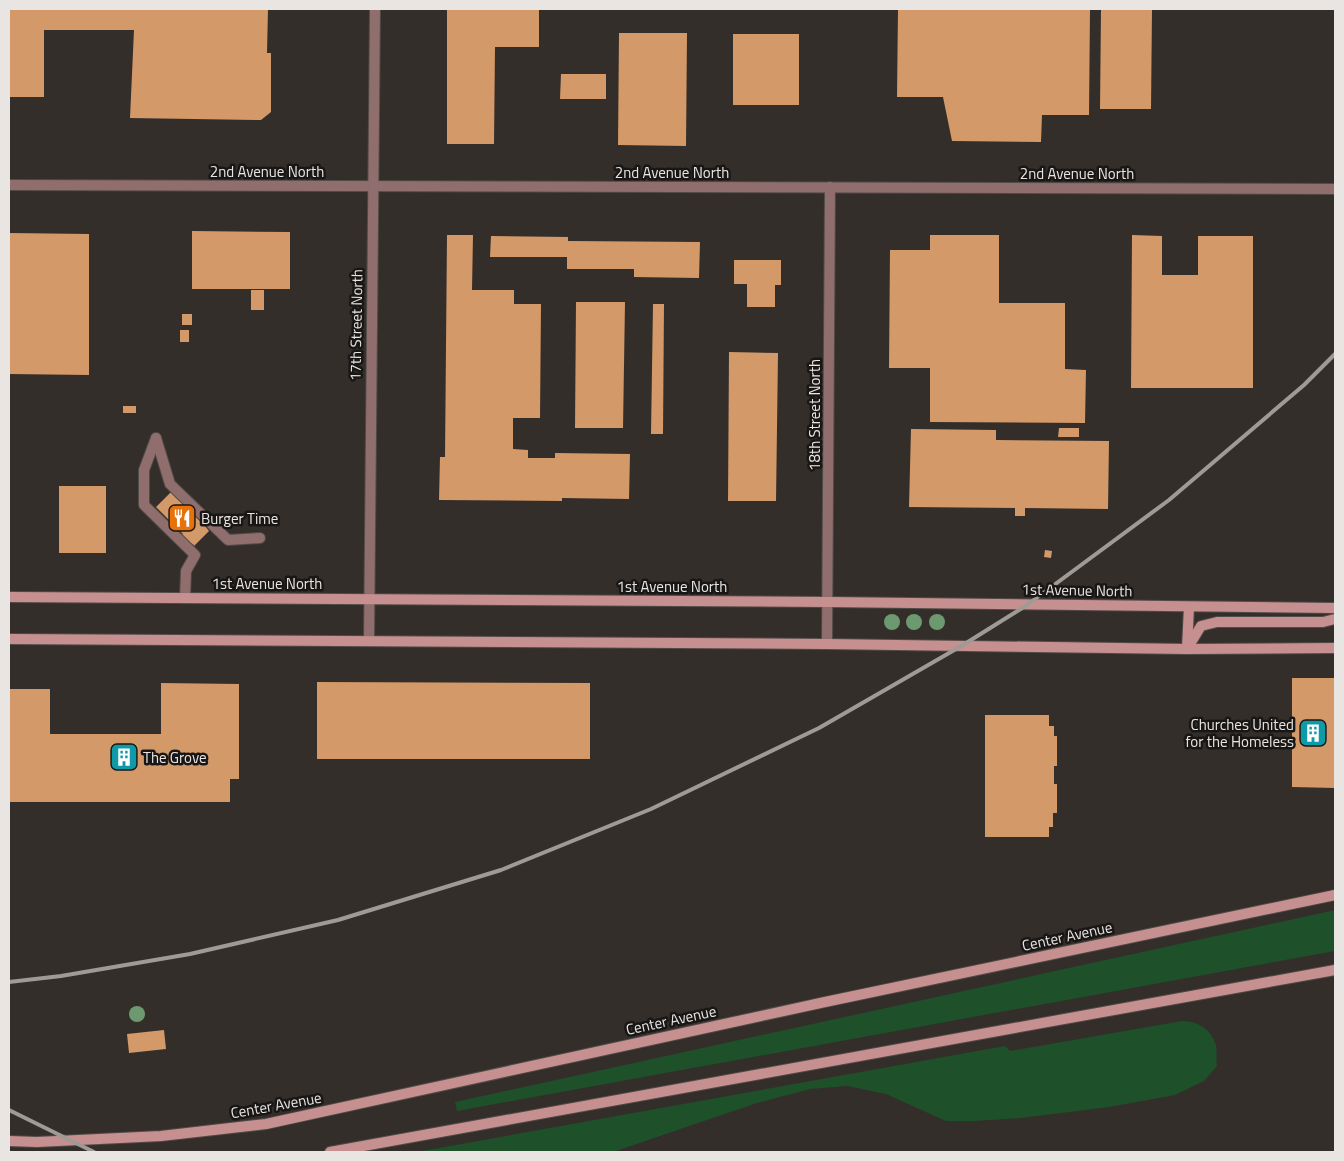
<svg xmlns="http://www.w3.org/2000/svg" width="1344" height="1161" viewBox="0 0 1344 1161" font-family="'Titillium Web',sans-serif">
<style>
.green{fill:#1e502a}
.building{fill:#d49968}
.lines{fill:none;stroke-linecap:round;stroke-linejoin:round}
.lane-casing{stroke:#514b47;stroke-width:12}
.street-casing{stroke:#514b47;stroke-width:12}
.secondary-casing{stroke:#514b47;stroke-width:12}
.lane{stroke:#906e6d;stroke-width:10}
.street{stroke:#906e6d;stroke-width:10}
.secondary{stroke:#c69090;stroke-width:10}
.rail{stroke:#9e9a96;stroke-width:4}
.tree{fill:#6d9970}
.labels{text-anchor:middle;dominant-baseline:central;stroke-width:5;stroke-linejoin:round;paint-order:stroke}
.street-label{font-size:15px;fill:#e8e5e2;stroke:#191715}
.poi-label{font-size:15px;fill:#e8e5e2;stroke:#191715;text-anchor:start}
</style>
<rect width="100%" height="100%" fill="#342e2a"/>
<g class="green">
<polygon points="1335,910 1335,951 457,1111 455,1102"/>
<path d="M1182,1021C1198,1021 1211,1029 1216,1045C1217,1051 1216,1060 1217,1066L1204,1081L1175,1095L1109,1107L1021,1118L974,1121H946L886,1094L847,1086L810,1089L757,1103L613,1152H417L1005,1046L1010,1051Z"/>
</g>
<g class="building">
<polygon points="9,9 268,9 267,53 271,53 271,112 261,120 130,118 134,30 44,30 44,97 9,97"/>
<polygon points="447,9 539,9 539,47 495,47 494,144 447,144"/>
<polygon points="898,9 1090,9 1089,115 1042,115 1041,142 952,141 943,97 897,97"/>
<polygon points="1101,9 1152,9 1151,109 1100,109"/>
<polygon points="619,33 687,33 686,146 618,145"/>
<rect x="733" y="34" width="66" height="71"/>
<polygon points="561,74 606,74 606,99 560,99"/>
<polygon points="192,231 290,232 290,289 192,289"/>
<polygon points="9,233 89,234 89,375 9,374"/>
<polygon points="447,235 473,235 472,290 514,290 514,304 541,304 540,418 513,418 513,449 528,450 528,458 555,458 555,453 630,454 629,499 562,498 562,501 439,500 440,457 445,457"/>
<polygon points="930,235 999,235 999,303 1065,303 1065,369 1086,370 1085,423 930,422 930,368 889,368 890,250 930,250"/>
<polygon points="1132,235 1162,236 1162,275 1198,275 1198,236 1253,236 1253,388 1131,388"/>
<polygon points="491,236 568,237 568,241 700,242 699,278 634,277 634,269 567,269 567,257 490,257"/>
<polygon points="734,260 781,260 781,285 775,285 775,307 747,307 747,284 734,284"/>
<rect x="251" y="290" width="13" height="20"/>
<polygon points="576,302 625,302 623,428 575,428"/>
<polygon points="653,304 664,304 663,434 651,434"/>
<rect x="182" y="314" width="10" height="11"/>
<rect x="180" y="330" width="9" height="12"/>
<polygon points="729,352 778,353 776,501 728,501"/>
<rect x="123" y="406" width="13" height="7"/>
<polygon points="1059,428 1079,428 1079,437 1058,437"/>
<polygon points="911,429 996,430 996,440 1109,441 1108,509 1025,508 1025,516 1015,516 1015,508 909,507"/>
<rect x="59" y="486" width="47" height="67"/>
<polygon points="171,492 200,521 205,516 210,521 205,526 209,531 194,546 193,544 190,547 179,537 183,534 156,507"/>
<polygon points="1045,550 1052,551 1051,558 1044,557"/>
<polygon points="1292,678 1335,678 1335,788 1292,787"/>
<polygon points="317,682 590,683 590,759 317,759"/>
<polygon points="161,683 239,684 239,779 230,779 230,802 9,802 9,689 50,689 50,734 161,734"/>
<polygon points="985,715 1049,715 1049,726 1054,726 1054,736 1057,736 1057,766 1054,766 1054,784 1057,784 1057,813 1053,813 1053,827 1049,827 1049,837 985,837"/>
<polygon points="164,1030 166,1049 129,1053 127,1034"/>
</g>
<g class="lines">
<g class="lane-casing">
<g id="lane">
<polyline points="156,438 144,470 144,505 195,555 186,571 185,598"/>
<polyline points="156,438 170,484 228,540 260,538"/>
</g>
</g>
<g class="street-casing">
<g id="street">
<polyline points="9,185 1335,189"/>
<polyline points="369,641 375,9"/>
<polyline points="827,644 830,187"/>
</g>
</g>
<g class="secondary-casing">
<g id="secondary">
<polyline points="9,597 828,602 1335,608"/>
<polyline points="9,639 827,644 1187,649 1335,648"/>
<polyline points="1187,648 1189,607"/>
<polyline points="1187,649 1201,626 1217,622 1323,622 1335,619"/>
<polyline points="9,1141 37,1142 161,1136 266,1124 825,1002 1335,895"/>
<polyline points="330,1152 1335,970"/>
</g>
</g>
<use href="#lane" class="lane"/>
<use href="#street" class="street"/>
<use href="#secondary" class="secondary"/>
<g class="rail">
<polyline points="9,982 61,976 190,954 338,920 501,870 651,809 819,728 963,645 1027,605 1169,500 1304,385 1335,354"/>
<polyline points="9,1110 94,1152"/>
</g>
</g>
<g class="tree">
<circle cx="892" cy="622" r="8"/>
<circle cx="914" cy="622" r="8"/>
<circle cx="937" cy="622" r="8"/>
<circle cx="137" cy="1014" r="8"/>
</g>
<defs>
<g id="restaurant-square" transform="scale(1.4375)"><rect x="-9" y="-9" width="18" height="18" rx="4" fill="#e8710a" stroke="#191715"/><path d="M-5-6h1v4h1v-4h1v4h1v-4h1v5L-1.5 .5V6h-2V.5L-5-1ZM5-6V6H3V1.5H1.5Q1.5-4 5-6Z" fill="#fff"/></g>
<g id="building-square" transform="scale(1.4375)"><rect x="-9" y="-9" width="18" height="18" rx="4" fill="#0f9aa8" stroke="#191715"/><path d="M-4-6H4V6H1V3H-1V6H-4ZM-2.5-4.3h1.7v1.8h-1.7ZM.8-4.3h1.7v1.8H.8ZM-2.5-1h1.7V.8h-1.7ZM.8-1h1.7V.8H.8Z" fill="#fff"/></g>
</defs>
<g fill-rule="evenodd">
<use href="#restaurant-square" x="182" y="518"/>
<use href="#building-square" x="1313" y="733"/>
<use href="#building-square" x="124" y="757"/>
</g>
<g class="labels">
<g class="street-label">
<text x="267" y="171">2nd Avenue North</text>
<text x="672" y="172">2nd Avenue North</text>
<text x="1077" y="173">2nd Avenue North</text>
<text transform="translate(356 325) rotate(-89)">17th Street North</text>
<text transform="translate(814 415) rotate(-90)">18th Street North</text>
<text x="267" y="583">1st Avenue North</text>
<text x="672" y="586">1st Avenue North</text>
<text transform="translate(1077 590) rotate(1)">1st Avenue North</text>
<text transform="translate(1067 936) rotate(-12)">Center Avenue</text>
<text transform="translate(671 1020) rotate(-12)">Center Avenue</text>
<text transform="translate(276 1105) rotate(-10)">Center Avenue</text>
</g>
<g class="poi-label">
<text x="201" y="518">Burger Time</text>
<text x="1294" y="724" text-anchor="end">Churches United<tspan x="1294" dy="17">for the Homeless</tspan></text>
<text x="143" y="757">The Grove</text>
</g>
</g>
<rect width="1344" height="1161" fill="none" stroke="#e8e5e2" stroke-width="20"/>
</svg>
